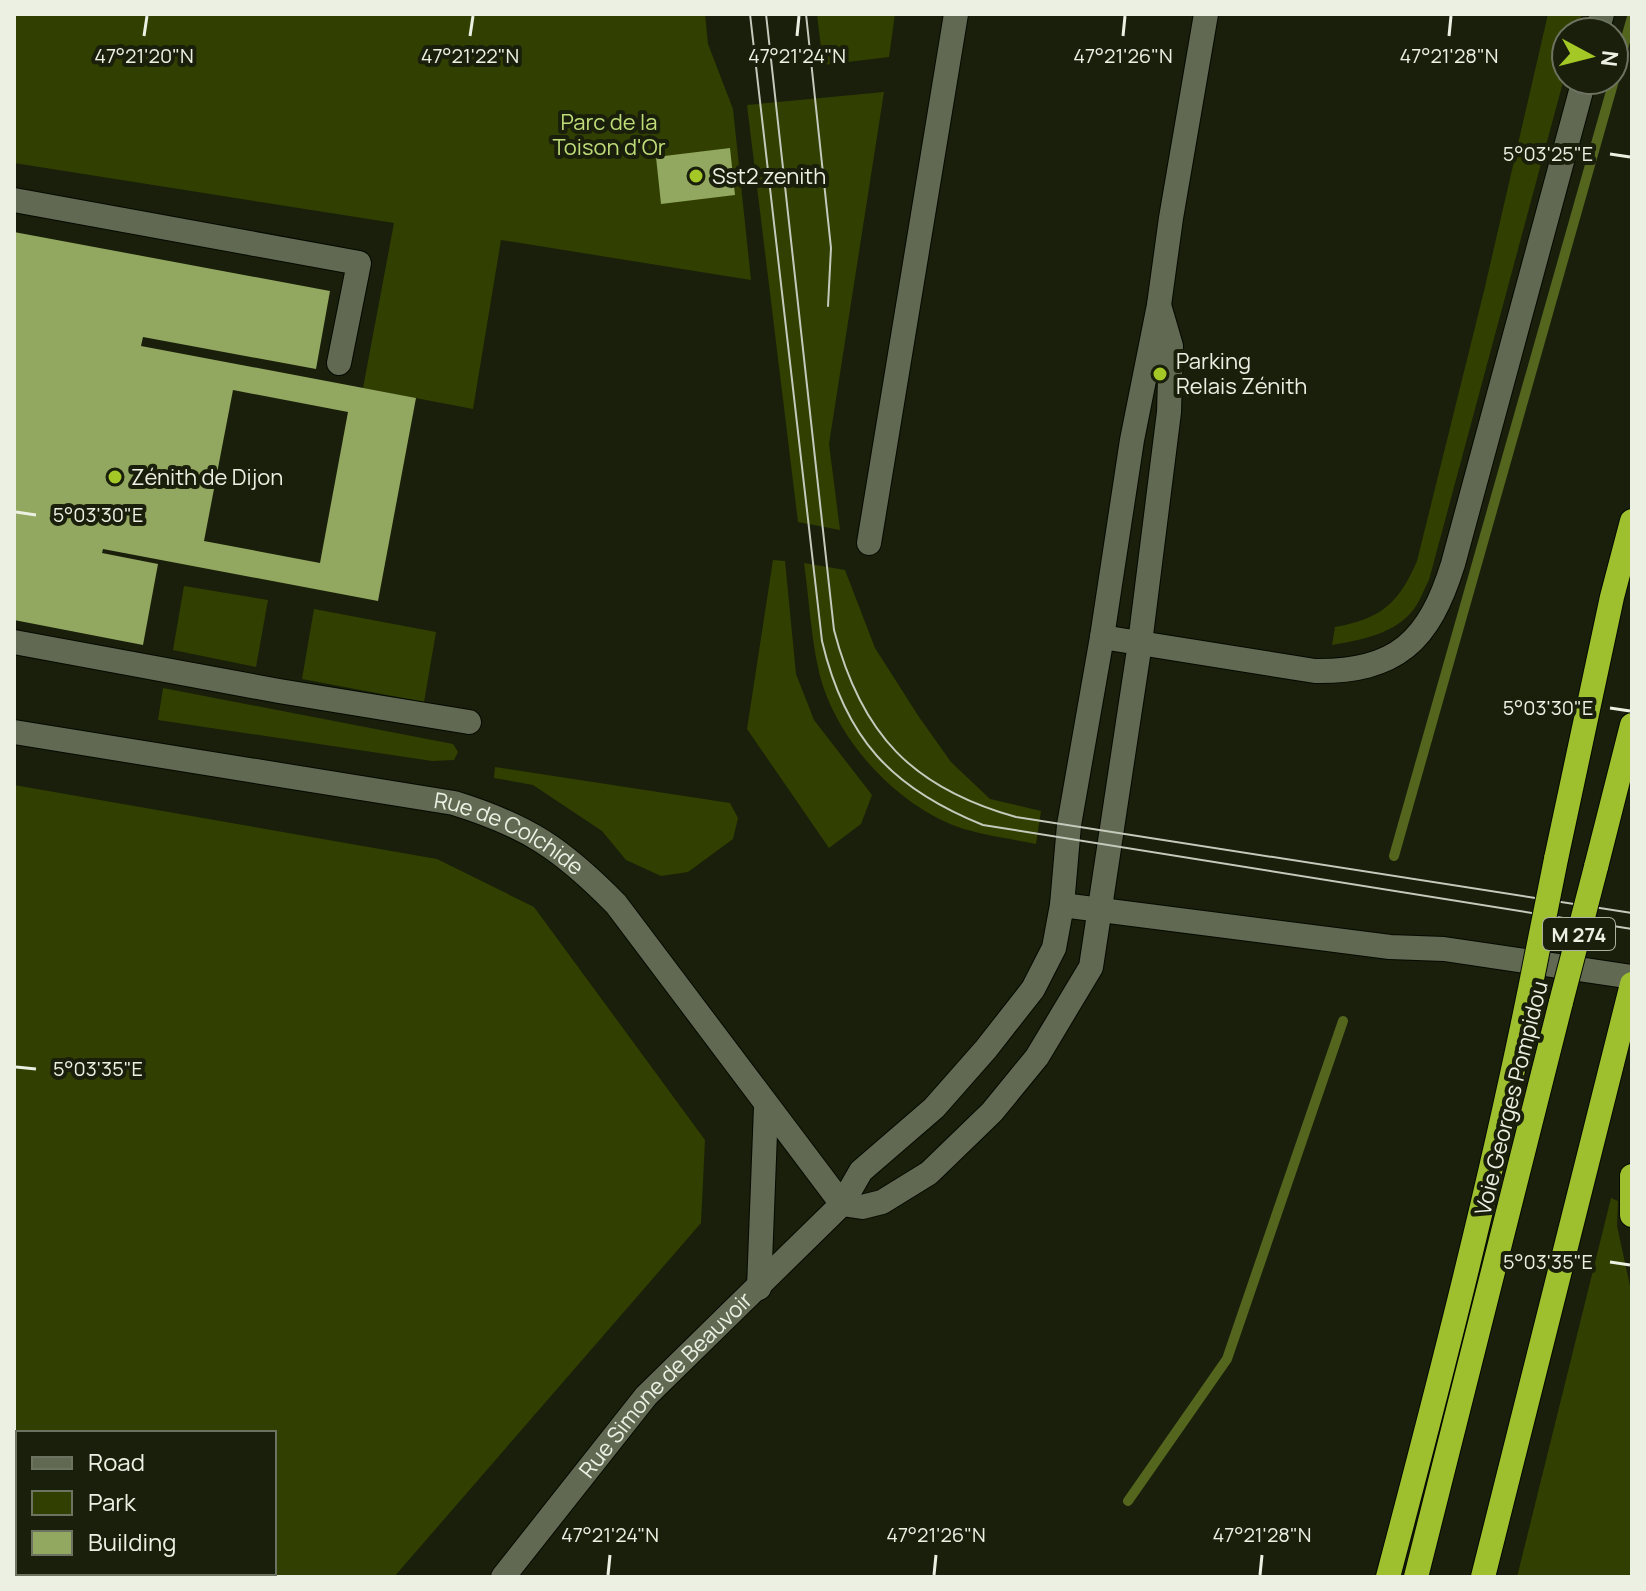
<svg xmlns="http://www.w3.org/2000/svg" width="1646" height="1591" viewBox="0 0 1646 1591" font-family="Manrope,sans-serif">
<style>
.green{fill:#313f00;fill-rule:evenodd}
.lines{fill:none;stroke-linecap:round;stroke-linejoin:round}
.stream{stroke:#54661e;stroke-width:10}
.building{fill:#92a75f;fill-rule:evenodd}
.minor-casing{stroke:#050900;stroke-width:26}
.highway-casing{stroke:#050900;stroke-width:26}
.minor{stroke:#616952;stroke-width:24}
.highway{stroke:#9ec02f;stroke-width:24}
.tram{stroke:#c5cabc;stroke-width:2}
.highway-bridge-casing{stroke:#050900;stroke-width:26;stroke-linecap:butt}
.highway-bridge{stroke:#9ec02f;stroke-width:24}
.ticks{fill:none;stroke:#ebf0e3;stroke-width:3}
.poi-dot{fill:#a4c825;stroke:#191f0b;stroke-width:3}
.labels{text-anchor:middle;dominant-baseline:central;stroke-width:8;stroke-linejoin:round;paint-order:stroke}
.shield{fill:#191f0b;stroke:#acb1a2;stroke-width:2}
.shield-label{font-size:20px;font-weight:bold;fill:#ebf0e3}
.park-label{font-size:22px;fill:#bfdc79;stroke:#191f0b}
.poi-label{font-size:22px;fill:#ebf0e3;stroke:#191f0b;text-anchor:start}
.street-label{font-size:22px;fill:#ebf0e3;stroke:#191f0b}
.ticks-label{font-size:20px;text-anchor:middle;fill:#ebf0e3;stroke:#191f0b;stroke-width:8;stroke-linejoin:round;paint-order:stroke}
</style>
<rect width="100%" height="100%" fill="#191f0b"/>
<g class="green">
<polygon points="14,14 705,14 708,44 733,109 751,280 501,240 473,409 363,388 394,223 14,163"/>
<polygon points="817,14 895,14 889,57 823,65"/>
<path d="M1548,14H1582L1577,32H1566V71L1429,580C1424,589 1420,601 1414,609C1395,634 1361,640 1332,645L1335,627C1381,619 1399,603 1417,561L1484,291Z"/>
<polygon points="884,92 829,444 840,530 798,522 747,105"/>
<polygon points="773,560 785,561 796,674 814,720 872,795 861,824 829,848 747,729"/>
<path d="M804,563L845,570L875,648L919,717L951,762L990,799L1041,811L1036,844C1012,839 987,836 964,829C898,808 835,739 819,672C811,637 809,599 804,563Z"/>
<polygon points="184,586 268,600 256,667 173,650"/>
<polygon points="314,609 436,632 424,702 302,679"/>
<polygon points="163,688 453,744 458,752 454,760 432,761 158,720"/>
<polygon points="495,767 730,803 738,818 733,839 688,872 661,876 626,860 602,831 533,785 494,778"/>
<path d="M14,785L437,859L534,907L705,1140L701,1223L394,1577H14ZM18,1433H274V1573H18Z"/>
<polygon points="1611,1198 1618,1201 1617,1226 1632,1295 1632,1577 1517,1577"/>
</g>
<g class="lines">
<g class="stream">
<polyline points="1394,856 1632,17"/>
<polyline points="1128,1501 1227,1359 1343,1021"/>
</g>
</g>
<g class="building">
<polygon points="730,148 735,195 661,204 656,157"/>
<path d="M14,232L330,291L316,369L143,337L141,346L416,398L378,601L103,549L102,553L158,564L143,645L14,620ZM233,390L348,412L320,563L204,541Z"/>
</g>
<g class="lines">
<g class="minor-casing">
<g id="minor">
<polyline points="1597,32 1602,14"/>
<polyline points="14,200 359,263 339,363"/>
<polyline points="869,543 956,14"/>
<polyline points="1102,637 1132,440 1159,305 1171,218 1206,14"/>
<polyline points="14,642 279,691 469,722"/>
<path id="s1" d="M14,732L454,803C528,826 562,849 616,904L842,1204"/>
<polyline points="1062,905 1390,947 1444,949 1632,977"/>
<polyline points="842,1204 862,1207 882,1202 929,1173 992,1112 1037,1057 1091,967 1140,643 1169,412 1171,346 1159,305"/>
<polyline points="759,1288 766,1107"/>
<path id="s2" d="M503,1577L646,1396L842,1204L861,1171L934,1108L986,1049L1033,989L1054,948L1062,905L1069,825L1102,637L1315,671C1397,672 1429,641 1453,564L1584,80"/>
</g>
</g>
<g class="highway-casing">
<g id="highway">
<polyline points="1556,859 1612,597 1632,521"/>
<polyline points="1596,867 1632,725"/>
<polyline points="1632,1176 1632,1215"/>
<path d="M1388,1577C1439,1384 1489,1190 1529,994"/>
<polyline points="1416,1577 1561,1002"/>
<polyline points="1483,1577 1632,984"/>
</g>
</g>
<use href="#minor" class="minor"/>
<use href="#highway" class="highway"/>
<g class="tram">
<path d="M750,14L822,641C845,738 891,788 983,825L1632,929"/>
<path d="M766,14L834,630C861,734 912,788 1016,817L1632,913"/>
<polyline points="806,14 831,248 828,306"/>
</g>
<g class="highway-bridge-casing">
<g id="highway-bridge">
<polyline points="1529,994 1556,859"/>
<polyline points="1561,1002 1596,867"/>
</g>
</g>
<use href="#highway-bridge" class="highway-bridge"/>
</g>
<path class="ticks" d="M144,36L147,16M470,36L473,16M797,36L799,16M1123,36L1125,16M1449,36L1451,16M1610,154L1630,157M16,512L36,515M1610,708L1630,711M16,1067L36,1069M1610,1262L1630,1265M608,1575L610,1555M934,1575L936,1555M1260,1575L1262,1555"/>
<g class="poi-dot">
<circle cx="696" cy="176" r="8"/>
<circle cx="1160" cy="374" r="8"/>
<circle cx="115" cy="477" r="8"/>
</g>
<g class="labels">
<rect class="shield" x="1543" y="918" width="72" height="32" rx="6"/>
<g class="shield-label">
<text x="1579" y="934">M 274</text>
</g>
<g class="park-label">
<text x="609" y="122">Parc de la<tspan x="609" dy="25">Toison d'Or</tspan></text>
</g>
<g class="poi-label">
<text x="712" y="176">Sst2 zenith</text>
<text x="1176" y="361">Parking<tspan x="1176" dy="25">Relais Zénith</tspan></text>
<text x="131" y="477">Zénith de Dijon</text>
</g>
<g class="street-label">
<text stroke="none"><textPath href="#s1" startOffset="508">Rue de Colchide</textPath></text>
<text transform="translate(1511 1098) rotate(-76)">Voie Georges Pompidou</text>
<text stroke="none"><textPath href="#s2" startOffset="252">Rue Simone de Beauvoir</textPath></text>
</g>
</g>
<g class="ticks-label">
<text x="144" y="63">47°21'20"N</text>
<text x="470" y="63">47°21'22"N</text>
<text x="797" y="63">47°21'24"N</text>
<text x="1123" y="63">47°21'26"N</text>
<text x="1449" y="63">47°21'28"N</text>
<text x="1548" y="161">5°03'25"E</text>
<text x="98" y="522">5°03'30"E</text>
<text x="1548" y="715">5°03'30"E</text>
<text x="98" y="1076">5°03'35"E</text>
<text x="1548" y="1269">5°03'35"E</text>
<text x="610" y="1542">47°21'24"N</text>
<text x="936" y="1542">47°21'26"N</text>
<text x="1262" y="1542">47°21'28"N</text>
</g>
<rect width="1646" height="1591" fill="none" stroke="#ebf0e3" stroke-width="32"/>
<rect x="16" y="1431" width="260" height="144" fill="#191f0b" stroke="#6d7361" stroke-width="2"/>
<rect x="32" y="1457" width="40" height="12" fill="#616952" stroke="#6d7361" stroke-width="2"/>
<text x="88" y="1471" font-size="24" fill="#ebf0e3">Road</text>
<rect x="32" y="1491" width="40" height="24" fill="#313f00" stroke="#6d7361" stroke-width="2"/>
<text x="88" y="1511" font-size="24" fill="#ebf0e3">Park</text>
<rect x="32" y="1531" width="40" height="24" fill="#92a75f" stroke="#6d7361" stroke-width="2"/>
<text x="88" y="1551" font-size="24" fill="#ebf0e3">Building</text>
<g transform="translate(1590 56) rotate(97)"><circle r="38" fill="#191f0b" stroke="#6d7361" stroke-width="2"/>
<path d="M0-6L14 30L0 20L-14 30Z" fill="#a4c825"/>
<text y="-12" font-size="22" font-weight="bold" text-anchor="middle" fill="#ebf0e3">N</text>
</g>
</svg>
